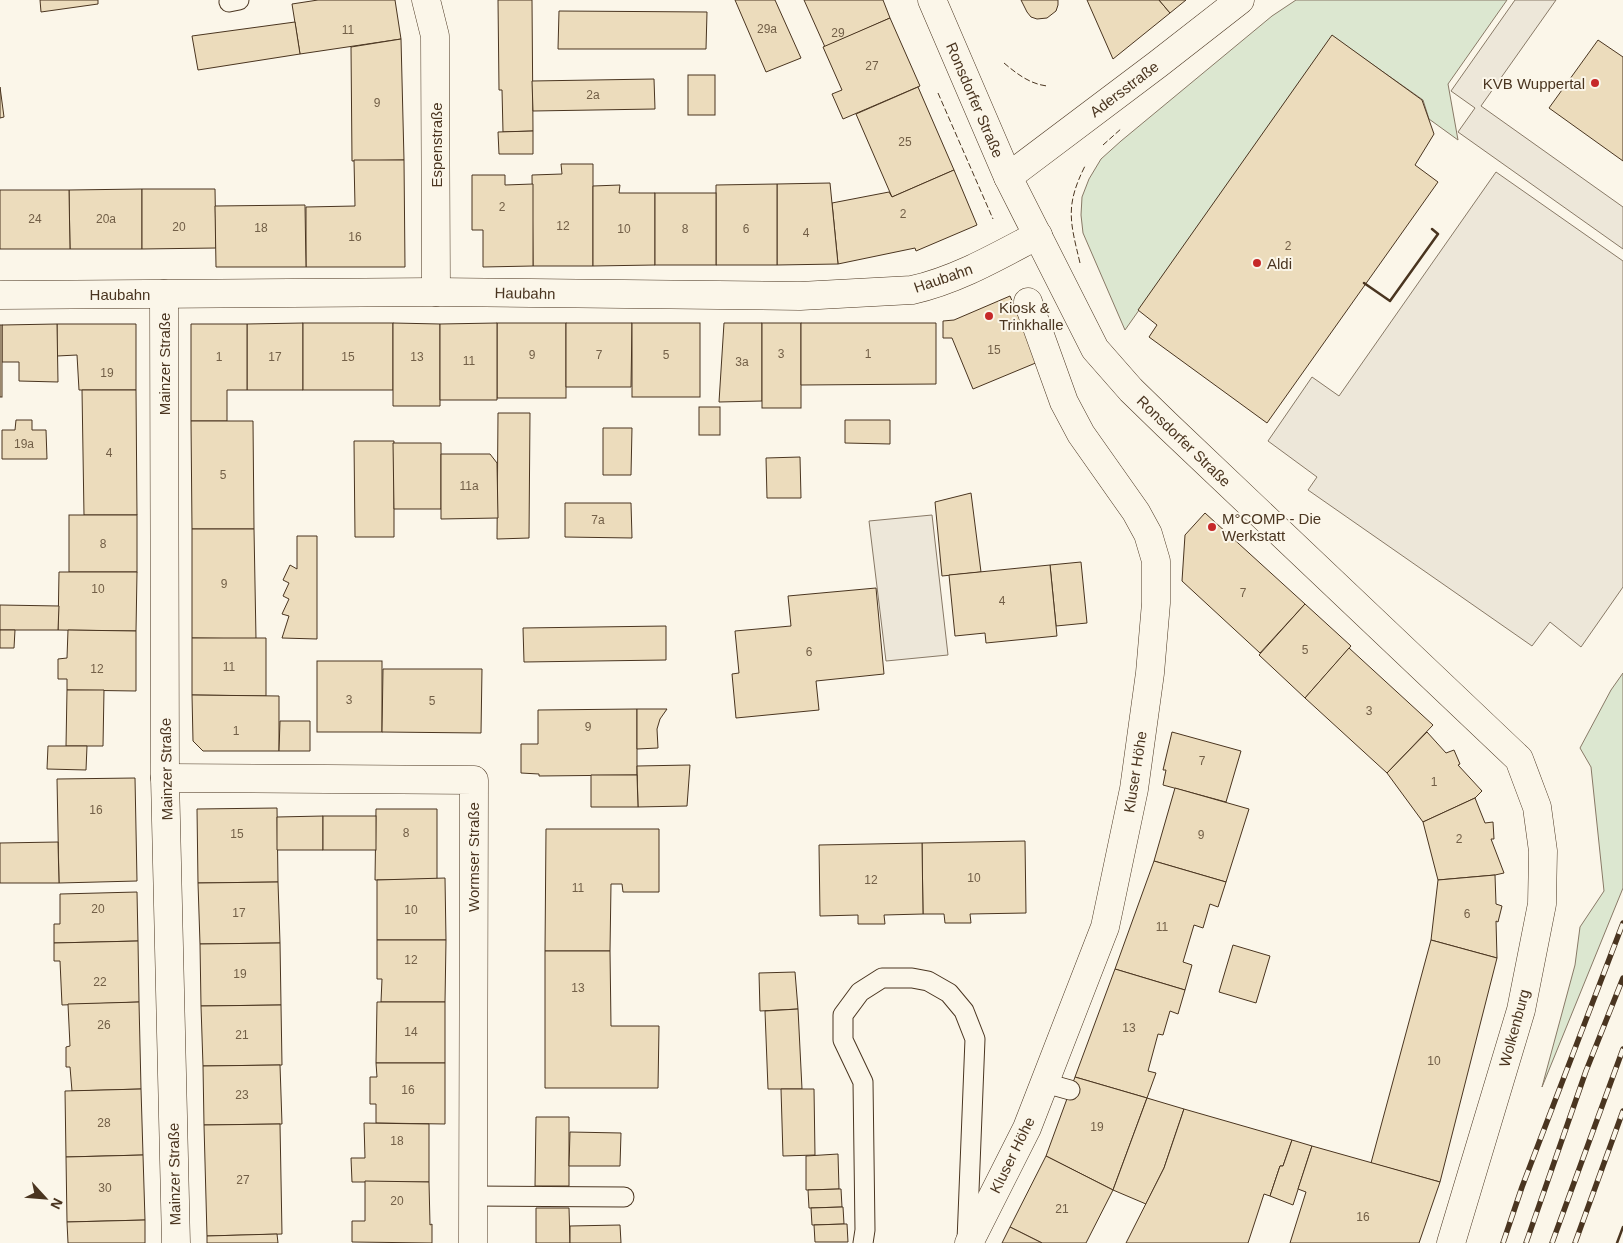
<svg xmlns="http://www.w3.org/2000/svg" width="1623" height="1243" viewBox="0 0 1623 1243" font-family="Helvetica,sans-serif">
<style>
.green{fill:#dce7d0;stroke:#887966}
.parking{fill:#ede7d9;stroke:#887966}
.building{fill:#ecdcbc;stroke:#4a3520}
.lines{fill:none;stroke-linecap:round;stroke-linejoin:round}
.service-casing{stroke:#4a3520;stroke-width:21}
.minor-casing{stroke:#4a3520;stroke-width:29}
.tertiary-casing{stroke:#4a3520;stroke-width:29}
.service{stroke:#fbf6e9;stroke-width:19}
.minor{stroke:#fbf6e9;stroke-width:28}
.tertiary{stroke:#fbf6e9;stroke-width:28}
.rail-casing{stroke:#4a3520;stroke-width:5.5}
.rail{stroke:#fbf6e9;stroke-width:4;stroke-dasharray:11;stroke-linecap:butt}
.fence{stroke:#4a3520;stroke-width:1;stroke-dasharray:6 2.5;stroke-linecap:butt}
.wall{stroke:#4a3520;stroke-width:2.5}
.poi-dot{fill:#c62828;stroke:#fbf6e9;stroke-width:2}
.labels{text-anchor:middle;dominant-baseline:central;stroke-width:4;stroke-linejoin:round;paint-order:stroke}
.number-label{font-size:12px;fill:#725f47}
.poi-label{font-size:15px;fill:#4a3520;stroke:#fbf6e9;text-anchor:start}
.street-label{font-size:15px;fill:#4a3520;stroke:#fbf6e9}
</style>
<rect width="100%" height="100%" fill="#fbf6e9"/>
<g class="green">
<polygon points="1296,0 1507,0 1448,84 1458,140 1429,119 1423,100 1332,36 1125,330 1083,233 1081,215 1082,197 1089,179 1101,159 1121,141 1272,16"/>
<polygon points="1623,673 1623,888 1542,1087 1575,965 1580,927 1604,891 1591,767 1580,748 1611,690"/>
</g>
<g class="parking">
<polygon points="1515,0 1556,0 1481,106 1623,207 1623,249 1458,132 1475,108 1451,91"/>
<polygon points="1496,172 1623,261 1623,587 1581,647 1550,622 1532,646 1308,490 1317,477 1268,441 1312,377 1339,396"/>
<polygon points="932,515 948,655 886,661 869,521"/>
</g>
<g class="building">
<polygon points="40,0 98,0 98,4 41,12"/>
<polygon points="318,0 395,0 401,39 300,54 292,4"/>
<polygon points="498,0 532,0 533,131 503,132 502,90 499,90"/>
<polygon points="735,0 775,0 801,58 766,72"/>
<polygon points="804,0 883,0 890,18 825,47"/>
<polygon points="1021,0 1058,0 1058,5 1056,11 1047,18 1037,19 1031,17 1027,12"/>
<polygon points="1087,0 1159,0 1170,13 1113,59"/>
<polygon points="1159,0 1186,0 1170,13"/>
<polygon points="559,11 707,12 706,49 558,49"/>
<polygon points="890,18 920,86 843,119 832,94 842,90 823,47"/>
<polygon points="295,22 300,54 198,70 192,36"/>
<polygon points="1332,35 1422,100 1434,134 1415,165 1438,182 1267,423 1149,337 1157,325 1138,310"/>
<polygon points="401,39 404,160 352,161 351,47"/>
<polygon points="1598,40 1623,57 1623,161 1549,108"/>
<rect x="688" y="75" width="27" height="40"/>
<polygon points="654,79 655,109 533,111 532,81"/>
<polygon points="0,87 4,117 0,118"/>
<polygon points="918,87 954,170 892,197 856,114"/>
<polygon points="533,131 533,154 499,154 498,132"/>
<polygon points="354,160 404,160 405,267 306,267 306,207 355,206"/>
<polygon points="561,164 593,164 593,266 533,266 532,175 562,174"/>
<polygon points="954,170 977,225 916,251 915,248 838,264 832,203 889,192 892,197"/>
<polygon points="472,175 505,175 505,185 533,184 533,266 483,267 483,230 472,230"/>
<polygon points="830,183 838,264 777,265 777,184"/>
<polygon points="777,184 777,265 716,265 716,185"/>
<polygon points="620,185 619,193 655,193 655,265 593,266 593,186"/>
<polygon points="142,189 142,249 70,249 69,190"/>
<polygon points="142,189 215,189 216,248 142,249"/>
<polygon points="0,190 69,190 70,249 0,249"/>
<rect x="655" y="193" width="61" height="72"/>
<polygon points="305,205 306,267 216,267 215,206"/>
<polygon points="1010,296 1038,362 973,389 952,338 943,338 943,321 954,320"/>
<polygon points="303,323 303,390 247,390 247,324"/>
<rect x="303" y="323" width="90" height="67"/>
<polygon points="393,323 440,324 440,406 393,406"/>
<rect x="497" y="323" width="69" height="75"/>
<polygon points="497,323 497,400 440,400 440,324"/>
<polygon points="566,323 632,323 631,387 566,387"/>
<rect x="632" y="323" width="68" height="74"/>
<polygon points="724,323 762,323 762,401 719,402"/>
<rect x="762" y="323" width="39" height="85"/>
<polygon points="801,323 936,323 936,384 801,385"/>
<polygon points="57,324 136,324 136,390 79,390 77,355 57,356"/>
<polygon points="57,324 58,382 19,381 19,362 2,362 2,325"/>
<polygon points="191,324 247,324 247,390 227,390 227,421 191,421"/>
<rect x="0" y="325" width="2" height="72"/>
<polygon points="82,390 136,390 137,515 84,515"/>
<rect x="699" y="407" width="21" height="28"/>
<polygon points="498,413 530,413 529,538 497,539"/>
<polygon points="16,420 32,420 32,430 46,430 47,459 2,459 2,430 15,430"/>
<polygon points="845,420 890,420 890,444 845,443"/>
<polygon points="191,421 253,421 254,529 192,529"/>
<polygon points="603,428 632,428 631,475 603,475"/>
<polygon points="354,441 394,441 394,537 355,537"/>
<polygon points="393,443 441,443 441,509 394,509"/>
<polygon points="441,454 490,454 497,463 498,518 441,519"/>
<polygon points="800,457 801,498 767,498 766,458"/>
<polygon points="971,493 981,572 942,576 935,502"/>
<polygon points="565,503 631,503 632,538 565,537"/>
<polygon points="1205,513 1305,604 1260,653 1182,581 1185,535"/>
<rect x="69" y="515" width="68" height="57"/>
<polygon points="192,529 254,529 256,639 192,638"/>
<polygon points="297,536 317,536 317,639 282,638 289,616 282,614 289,599 283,596 289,583 283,580 290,565 297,569"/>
<polygon points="1081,562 1087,623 1056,626 1050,565"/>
<polygon points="1050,565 1057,636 986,643 985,633 955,636 949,575"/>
<polygon points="59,572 137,572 136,631 58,630"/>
<polygon points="876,588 884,674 816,681 819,710 736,718 732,674 739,673 735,631 791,626 788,596"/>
<polygon points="1305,604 1351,646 1305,698 1259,655"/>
<polygon points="0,605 59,606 58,630 0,630"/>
<polygon points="666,626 666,660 524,662 523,628"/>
<polygon points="0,630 15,630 14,648 0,648"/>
<polygon points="68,630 136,631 136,691 67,690 67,679 58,679 58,659 67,658"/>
<polygon points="192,638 266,638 266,696 192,695"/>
<polygon points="1349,648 1433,725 1387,773 1305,698"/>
<rect x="317" y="661" width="65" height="71"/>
<polygon points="383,669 482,669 481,733 382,732"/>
<polygon points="67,690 104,690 103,746 66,746"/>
<polygon points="192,695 279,696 279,751 203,751 193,741"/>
<polygon points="637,709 637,775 539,776 539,774 521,773 521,744 538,744 538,710"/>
<polygon points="637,709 667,709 660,719 657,729 658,748 637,749"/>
<polygon points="280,721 310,721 310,751 279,751"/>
<polygon points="1172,732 1241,751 1226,802 1163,785 1166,770 1163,770"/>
<polygon points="1427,732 1446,753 1454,750 1460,764 1458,765 1482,791 1475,798 1423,822 1387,773"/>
<polygon points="48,746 87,746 86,770 47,769"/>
<polygon points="690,765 687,806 638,807 637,766"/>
<polygon points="591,775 637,775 638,807 591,807"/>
<polygon points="135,778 137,881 59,883 57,779"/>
<polygon points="1175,788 1249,809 1226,882 1154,861"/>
<polygon points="1475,798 1485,823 1493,822 1494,839 1491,839 1504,873 1495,875 1438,880 1423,822"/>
<polygon points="277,808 278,882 198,883 197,809"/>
<polygon points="376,809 437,809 437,879 375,880"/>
<polygon points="323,816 323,850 277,850 277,817"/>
<rect x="323" y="816" width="53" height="34"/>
<polygon points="546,829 659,829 659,892 623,892 622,884 611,884 610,951 545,951"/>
<polygon points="1025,841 1026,913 970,914 971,923 945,923 944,914 923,914 922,843"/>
<polygon points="58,842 59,883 0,883 0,843"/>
<polygon points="922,843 923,914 884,915 885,924 858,924 858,915 820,916 819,845"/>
<polygon points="1154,861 1226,882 1218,907 1210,904 1203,928 1194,925 1183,962 1192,965 1185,990 1115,969"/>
<polygon points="1495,875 1496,904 1502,906 1498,922 1496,921 1497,958 1431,940 1438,880"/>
<polygon points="445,878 446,940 377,940 377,880"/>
<polygon points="278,882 280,943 200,944 198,883"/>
<polygon points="137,892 138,941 54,943 54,924 60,924 60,894"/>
<polygon points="377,940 446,940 445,1002 381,1002 382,979 377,979"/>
<polygon points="1431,940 1497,958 1440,1182 1371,1163"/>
<polygon points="138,941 139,1002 62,1005 60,961 54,961 54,943"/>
<polygon points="280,943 281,1005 201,1006 200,944"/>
<polygon points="1233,945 1270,956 1256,1003 1219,992"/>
<polygon points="545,951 610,951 611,1026 659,1026 658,1088 545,1088"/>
<polygon points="1115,969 1185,990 1178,1014 1170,1011 1163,1035 1158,1034 1148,1071 1156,1073 1147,1098 1075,1077"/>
<polygon points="795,972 798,1009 760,1011 759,973"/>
<polygon points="139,1002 141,1089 72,1091 70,1067 66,1067 66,1047 70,1046 68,1004"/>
<polygon points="377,1002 445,1002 445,1063 376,1063"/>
<polygon points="281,1005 282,1065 203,1066 201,1006"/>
<polygon points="798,1009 802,1089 768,1089 765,1011"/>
<polygon points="376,1063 445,1063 445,1124 376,1123 376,1104 370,1104 370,1077 377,1077"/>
<polygon points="280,1065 282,1124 204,1125 203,1066"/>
<polygon points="1075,1077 1147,1098 1113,1190 1046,1156"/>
<polygon points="141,1089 143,1155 66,1157 65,1091"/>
<polygon points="781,1089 814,1089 815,1155 783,1156"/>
<polygon points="1147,1098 1184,1109 1164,1168 1146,1204 1113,1190"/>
<polygon points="1184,1109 1292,1140 1283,1166 1280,1166 1270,1196 1264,1194 1248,1243 1126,1243 1164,1168"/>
<polygon points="536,1117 569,1117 569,1186 535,1186"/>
<polygon points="364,1123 429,1124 429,1182 352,1182 351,1158 365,1158"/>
<polygon points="280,1124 282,1234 207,1236 204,1125"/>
<polygon points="570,1132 621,1133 620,1166 569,1166"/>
<polygon points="1292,1140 1312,1146 1293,1205 1270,1196 1280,1166 1283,1166"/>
<polygon points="1312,1146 1440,1182 1419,1243 1290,1243 1306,1192 1298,1189"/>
<polygon points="838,1154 839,1189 806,1190 806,1156"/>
<polygon points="143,1155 145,1220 67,1222 66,1157"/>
<polygon points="1046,1156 1113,1190 1086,1243 1042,1243 1010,1227"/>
<polygon points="365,1181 429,1182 430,1225 432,1224 432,1243 352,1242 352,1221 365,1221"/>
<polygon points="839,1189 841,1189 842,1207 809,1208 808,1190"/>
<polygon points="842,1207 843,1207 844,1224 812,1225 811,1208"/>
<polygon points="536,1208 569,1208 570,1243 536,1243"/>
<polygon points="145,1220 145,1243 68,1243 67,1222"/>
<polygon points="844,1224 847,1224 848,1242 815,1242 814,1225"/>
<polygon points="620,1225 621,1243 570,1243 570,1226"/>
<polygon points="1010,1227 1042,1243 1002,1243"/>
<polygon points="277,1234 278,1243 207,1243 207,1236"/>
</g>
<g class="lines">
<g class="service-casing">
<g id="service">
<polyline points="229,2 239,0"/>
<polyline points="1045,1083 1070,1090"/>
<polyline points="473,1196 624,1197"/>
<polyline points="863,1243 865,1230 863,1082 843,1040 843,1015 860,992 882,978 912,978 928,981 949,993 964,1011 975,1039 967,1241"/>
</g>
</g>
<g class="minor-casing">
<g id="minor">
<polyline points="426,0 435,36 436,292"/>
<polyline points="1240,0 1158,64 1008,177 1095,349 1131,390 1167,425 1519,759 1537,807 1543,851 1542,904 1521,1010 1451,1243"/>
<polyline points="164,294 165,778 176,1243"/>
<path d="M0,295L436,292L800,296L912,290C957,280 998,256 1038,235"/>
<polyline points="165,778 474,780 473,1243"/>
<polyline points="969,1243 1027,1128 1105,927 1134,789 1150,673 1156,603 1156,561 1148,534 1136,512 1081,434 1064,402 1028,302"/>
</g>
</g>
<g class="tertiary-casing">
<polyline id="tertiary" points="932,0 1008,177"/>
</g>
<use href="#service" class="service"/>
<use href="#minor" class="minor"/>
<use href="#tertiary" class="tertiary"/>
<g class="rail-casing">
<g id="rail">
<polyline points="1503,1243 1522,1187 1623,923"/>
<polyline points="1526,1243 1586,1071 1623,978"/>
<polyline points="1552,1243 1623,1049"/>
<polyline points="1575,1243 1623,1111"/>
</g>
</g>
<use href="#rail" class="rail"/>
<g class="fence">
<path d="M1004,63C1017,74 1030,84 1047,86"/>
<polyline points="938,93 993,219"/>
<polyline points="1103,145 1122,128"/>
<path d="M1080,263C1070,221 1065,206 1085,166"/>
</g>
<g class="wall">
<polyline points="1364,283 1390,301 1438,234 1432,229"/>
<polyline points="1617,1243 1623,1227"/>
</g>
</g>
<g class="poi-dot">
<circle cx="1595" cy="83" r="5"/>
<circle cx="1257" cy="263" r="5"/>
<circle cx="989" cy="316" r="5"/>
<circle cx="1212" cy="527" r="5"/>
</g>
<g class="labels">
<g class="number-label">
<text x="767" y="29">29a</text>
<text x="348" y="30">11</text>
<text x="838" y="33">29</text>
<text x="872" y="66">27</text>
<text x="593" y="95">2a</text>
<text x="377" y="103">9</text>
<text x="905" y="142">25</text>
<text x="502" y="207">2</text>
<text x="903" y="214">2</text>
<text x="35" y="219">24</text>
<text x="106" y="219">20a</text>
<text x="563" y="226">12</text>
<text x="179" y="227">20</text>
<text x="261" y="228">18</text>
<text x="624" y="229">10</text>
<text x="685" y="229">8</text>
<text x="746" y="229">6</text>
<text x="806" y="233">4</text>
<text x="355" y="237">16</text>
<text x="1288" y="246">2</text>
<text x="994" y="350">15</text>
<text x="781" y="354">3</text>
<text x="868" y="354">1</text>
<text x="532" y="355">9</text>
<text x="599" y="355">7</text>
<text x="666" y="355">5</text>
<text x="219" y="357">1</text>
<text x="275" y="357">17</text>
<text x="348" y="357">15</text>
<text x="417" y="357">13</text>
<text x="469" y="361">11</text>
<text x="742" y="362">3a</text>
<text x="107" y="373">19</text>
<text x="24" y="444">19a</text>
<text x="109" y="453">4</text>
<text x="223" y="475">5</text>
<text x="469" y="486">11a</text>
<text x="598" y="520">7a</text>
<text x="103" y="544">8</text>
<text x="224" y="584">9</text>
<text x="98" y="589">10</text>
<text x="1243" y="593">7</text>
<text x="1002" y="601">4</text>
<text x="1305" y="650">5</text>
<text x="809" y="652">6</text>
<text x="229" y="667">11</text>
<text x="97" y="669">12</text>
<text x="349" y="700">3</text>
<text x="432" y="701">5</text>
<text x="1369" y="711">3</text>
<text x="588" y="727">9</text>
<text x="236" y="731">1</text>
<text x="1202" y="761">7</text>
<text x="1434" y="782">1</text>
<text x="96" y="810">16</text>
<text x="406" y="833">8</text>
<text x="237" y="834">15</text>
<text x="1201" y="835">9</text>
<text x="1459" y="839">2</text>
<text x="974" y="878">10</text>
<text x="871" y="880">12</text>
<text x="578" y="888">11</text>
<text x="98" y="909">20</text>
<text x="411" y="910">10</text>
<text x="239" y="913">17</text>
<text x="1467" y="914">6</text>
<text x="1162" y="927">11</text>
<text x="411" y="960">12</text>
<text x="240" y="974">19</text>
<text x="100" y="982">22</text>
<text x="578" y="988">13</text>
<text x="104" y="1025">26</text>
<text x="1129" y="1028">13</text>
<text x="411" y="1032">14</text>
<text x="242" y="1035">21</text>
<text x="1434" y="1061">10</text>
<text x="408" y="1090">16</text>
<text x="242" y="1095">23</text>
<text x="104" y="1123">28</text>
<text x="1097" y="1127">19</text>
<text x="397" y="1141">18</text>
<text x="243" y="1180">27</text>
<text x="105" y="1188">30</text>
<text x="397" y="1201">20</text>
<text x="1062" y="1209">21</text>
<text x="1363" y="1217">16</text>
</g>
<g class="poi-label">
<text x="1585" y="83" text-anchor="end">KVB Wuppertal</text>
<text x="1267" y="263">Aldi</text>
<text x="999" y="307">Kiosk &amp;<tspan x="999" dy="17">Trinkhalle</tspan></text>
<text x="1222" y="518">M°COMP - Die<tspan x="1222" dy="17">Werkstatt</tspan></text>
</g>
<g class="street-label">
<text transform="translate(1124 89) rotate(-37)">Adersstraße</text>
<text transform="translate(975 100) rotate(67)">Ronsdorfer Straße</text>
<text transform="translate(436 145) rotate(-90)">Espenstraße</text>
<text transform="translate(943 278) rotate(-19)">Haubahn</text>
<text transform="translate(525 293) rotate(1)">Haubahn</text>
<text x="120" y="294">Haubahn</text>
<text transform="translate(164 364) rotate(-90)">Mainzer Straße</text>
<text transform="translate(1184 441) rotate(44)">Ronsdorfer Straße</text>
<text transform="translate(166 769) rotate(-91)">Mainzer Straße</text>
<text transform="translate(1135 772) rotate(-81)">Kluser Höhe</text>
<text transform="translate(473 857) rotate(-90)">Wormser Straße</text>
<text transform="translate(1514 1028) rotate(-75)">Wolkenburg</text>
<text transform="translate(1012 1155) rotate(-64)">Kluser Höhe</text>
<text transform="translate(174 1174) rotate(-91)">Mainzer Straße</text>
</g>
</g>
<g transform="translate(45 1198) rotate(116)" stroke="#fbf6e9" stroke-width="4" paint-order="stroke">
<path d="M0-4L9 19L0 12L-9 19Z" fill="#4a3520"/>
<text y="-8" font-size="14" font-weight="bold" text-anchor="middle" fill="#4a3520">N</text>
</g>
</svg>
